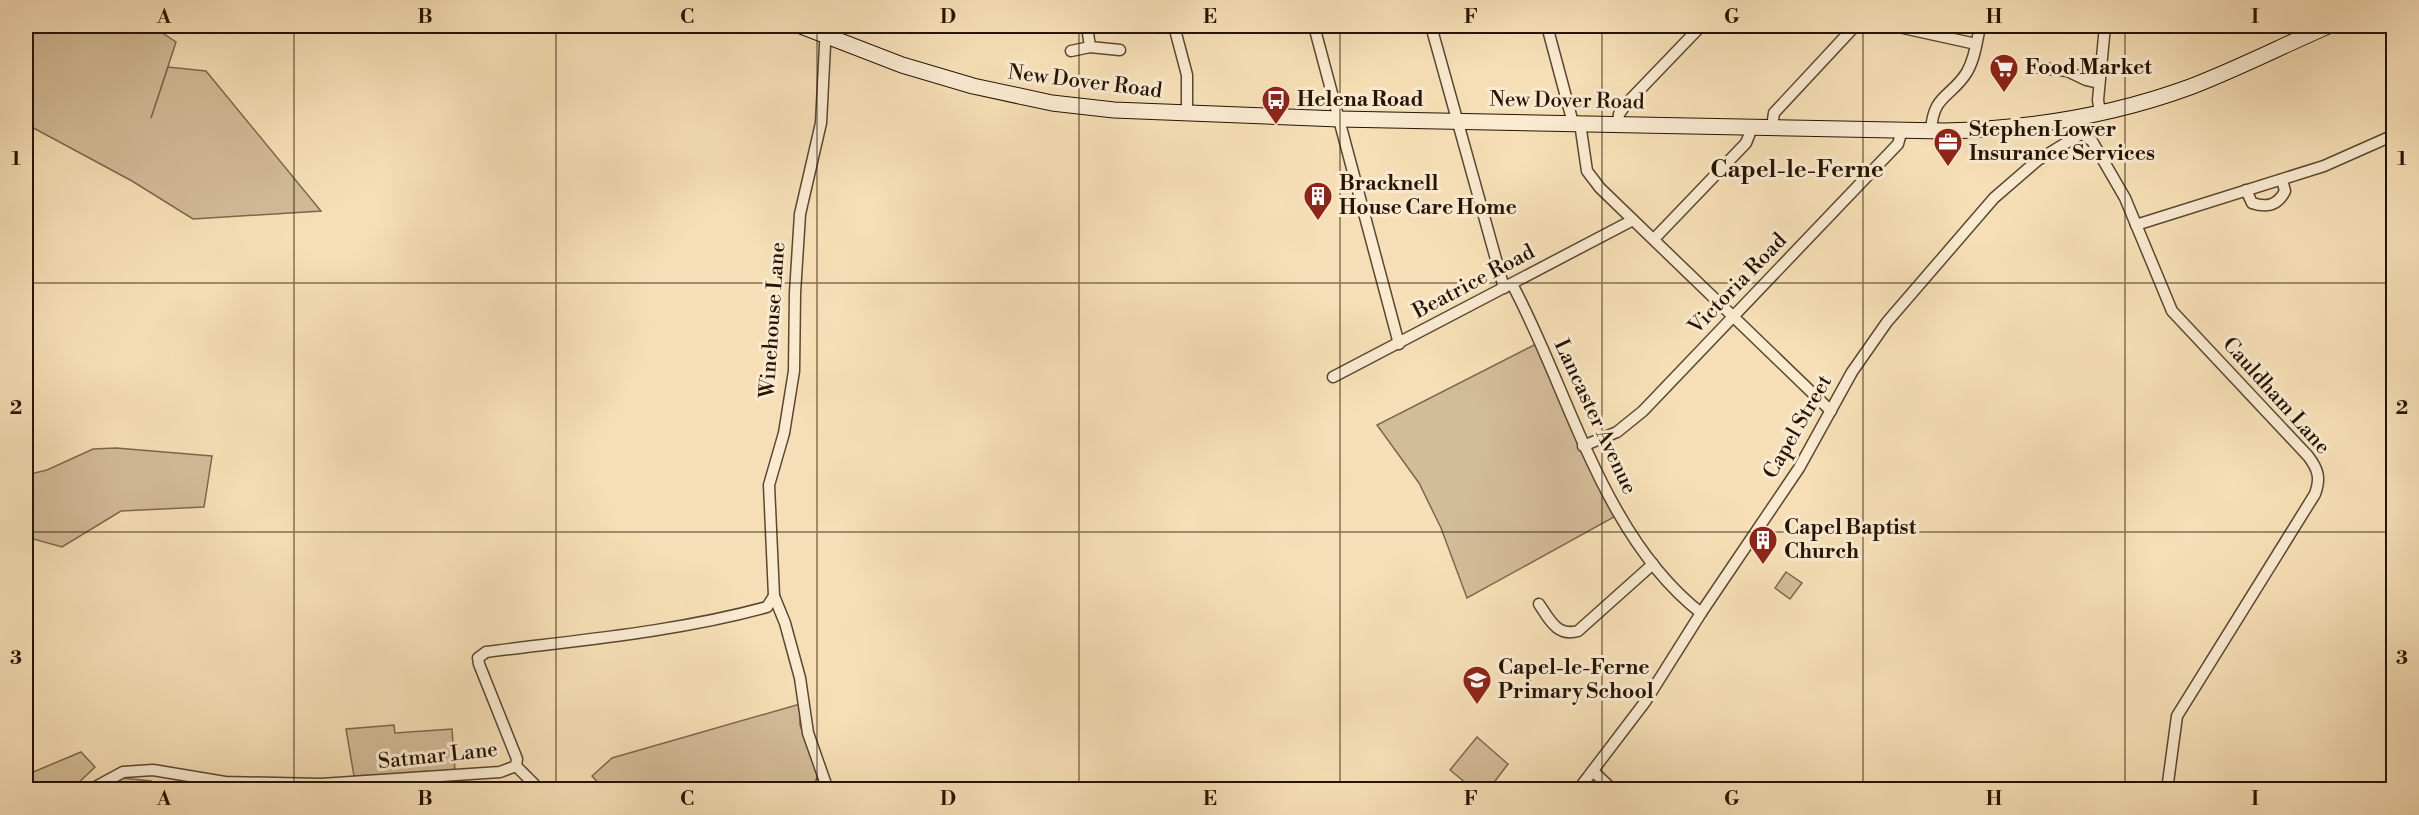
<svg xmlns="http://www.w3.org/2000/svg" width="2419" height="815" viewBox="0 0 2419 815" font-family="'Libre Bodoni',serif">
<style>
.green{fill:#d3bc98;stroke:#7d684e;stroke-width:1.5}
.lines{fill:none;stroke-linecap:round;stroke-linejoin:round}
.minor-casing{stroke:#5b4730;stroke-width:13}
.secondary-casing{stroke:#271404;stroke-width:17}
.minor{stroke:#f9ead0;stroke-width:10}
.secondary{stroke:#f9ead0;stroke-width:15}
.grid{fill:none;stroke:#271404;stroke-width:1.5;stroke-opacity:0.55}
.labels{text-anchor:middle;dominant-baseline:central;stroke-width:6;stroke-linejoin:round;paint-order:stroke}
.poi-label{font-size:21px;font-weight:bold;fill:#271404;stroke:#f9ead0;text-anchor:start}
.street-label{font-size:21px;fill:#271404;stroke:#f9ead0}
.quarter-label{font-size:24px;font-weight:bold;fill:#271404;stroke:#f9ead0}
.neatline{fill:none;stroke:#271404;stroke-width:2}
.grid-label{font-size:20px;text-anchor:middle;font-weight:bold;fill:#271404}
</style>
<rect width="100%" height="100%" fill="#f6dfb6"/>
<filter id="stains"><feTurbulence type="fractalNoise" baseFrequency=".00333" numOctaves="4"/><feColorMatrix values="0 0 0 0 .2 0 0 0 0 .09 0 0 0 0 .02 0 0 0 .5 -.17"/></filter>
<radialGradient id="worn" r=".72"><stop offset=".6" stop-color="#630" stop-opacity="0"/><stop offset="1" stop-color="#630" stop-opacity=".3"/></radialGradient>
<g class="green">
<polygon points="37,26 152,26 176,42 151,118 168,67 206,71 321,211 193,219 132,181 26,124 26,45"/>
<polygon points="1536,344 1614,517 1467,598 1441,528 1419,483 1377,425"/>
<polygon points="116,448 212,456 204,507 121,511 62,547 26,537 26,475 47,470 93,449"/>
<polygon points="1786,572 1802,583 1790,599 1775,588"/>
<polygon points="800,704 800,725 819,775 810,790 604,789 592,776 612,758"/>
<polygon points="394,725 395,733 452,729 455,771 354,776 346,729"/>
<polygon points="1477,737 1508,764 1489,789 1473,789 1450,770"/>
<polygon points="81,752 95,767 72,789 26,789 26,775"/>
<polygon points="122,778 151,781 149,789 103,790"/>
</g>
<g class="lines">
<g class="minor-casing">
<g id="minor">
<polyline points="826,26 821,123 800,214 795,293 794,371 784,433 769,485 774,596 785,623 800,678 808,733 828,790"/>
<polyline points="1087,26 1090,47 1120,50"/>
<polyline points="1174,26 1187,75 1187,114"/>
<polyline points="1314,26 1399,344"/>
<polyline points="1431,26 1504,288"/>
<polyline points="1547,26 1573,123"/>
<polyline points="1894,26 1976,44"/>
<polyline points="1071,51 1090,47"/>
<polyline points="2032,67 2067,71 2086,80 2099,83"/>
<polyline points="2100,113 2098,100 2105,26"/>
<polyline points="1580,123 1587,171 1600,188 1831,411"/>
<polyline points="1618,123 1619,114 1627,103 1701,26"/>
<polyline points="1772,127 1774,113 1855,26"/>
<path d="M1931,131C1933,94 1951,98 1967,72C1975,58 1977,41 1980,26"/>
<path d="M2081,133L2092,141L2125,198L2172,311L2308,456C2318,469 2321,478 2315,494L2177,716L2167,790"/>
<path d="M2246,190L2252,203C2267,208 2278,205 2285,191L2282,180"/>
<polyline points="2136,225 2324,166 2394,135"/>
<polyline points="1654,239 1746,143 1750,133 1749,126"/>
<path d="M1512,284C1569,390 1602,536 1701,613"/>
<polyline points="1333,377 1633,220"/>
<polyline points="1583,446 1617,432 1643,411 1898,144 1902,130"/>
<path d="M1539,604C1549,619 1557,637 1578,631L1653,564"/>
<polyline points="516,766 540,790"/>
<polyline points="1593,771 1613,790"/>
<path d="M90,790L123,772L153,770L225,782L321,784L500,772L516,766L517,759L479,664L478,658L486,652C580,640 676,632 767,607L774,596"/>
<polyline points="1578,790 1645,702 1701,613 1799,468 1852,372 1887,322 1994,198 2038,160 2079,135 2081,117"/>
</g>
</g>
<g class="secondary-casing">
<path id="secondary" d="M801,26L902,65L973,86L1052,103L1114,110L1339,119L1944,131C2027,129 2111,116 2190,87C2237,69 2282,46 2328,26"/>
</g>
<use href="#minor" class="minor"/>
<use href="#secondary" class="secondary"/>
</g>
<path class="grid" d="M294,26V790M556,26V790M817,26V790M1079,26V790M1340,26V790M1602,26V790M1863,26V790M2125,26V790M26,283H2394M26,532H2394"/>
<defs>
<g id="supermarket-pin" transform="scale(1.5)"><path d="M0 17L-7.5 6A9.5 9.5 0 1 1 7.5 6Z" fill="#8f2418" stroke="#f9ead0"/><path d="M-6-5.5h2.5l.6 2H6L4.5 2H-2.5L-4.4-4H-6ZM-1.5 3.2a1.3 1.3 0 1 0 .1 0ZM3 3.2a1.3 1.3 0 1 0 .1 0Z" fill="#fff"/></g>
<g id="bus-pin" transform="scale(1.5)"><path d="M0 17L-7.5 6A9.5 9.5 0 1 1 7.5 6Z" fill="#8f2418" stroke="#f9ead0"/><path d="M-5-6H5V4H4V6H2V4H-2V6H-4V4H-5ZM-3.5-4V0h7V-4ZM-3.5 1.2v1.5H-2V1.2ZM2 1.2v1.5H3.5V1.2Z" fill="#fff"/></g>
<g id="office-pin" transform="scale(1.5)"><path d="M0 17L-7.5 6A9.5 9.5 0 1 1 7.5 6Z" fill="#8f2418" stroke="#f9ead0"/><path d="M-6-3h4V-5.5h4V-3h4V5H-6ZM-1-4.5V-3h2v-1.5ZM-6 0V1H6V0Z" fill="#fff"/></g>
<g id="building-pin" transform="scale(1.5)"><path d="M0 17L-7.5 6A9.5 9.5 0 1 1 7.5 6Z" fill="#8f2418" stroke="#f9ead0"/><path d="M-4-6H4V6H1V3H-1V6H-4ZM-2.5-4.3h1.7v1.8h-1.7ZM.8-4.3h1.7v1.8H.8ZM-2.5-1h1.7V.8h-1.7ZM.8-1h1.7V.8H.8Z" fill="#fff"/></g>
<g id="school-pin" transform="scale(1.5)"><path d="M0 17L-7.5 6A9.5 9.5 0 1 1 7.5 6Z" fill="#8f2418" stroke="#f9ead0"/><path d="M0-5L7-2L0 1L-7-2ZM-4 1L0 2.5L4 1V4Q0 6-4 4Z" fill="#fff"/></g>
</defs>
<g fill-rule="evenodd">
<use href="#supermarket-pin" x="2004" y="68"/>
<use href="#bus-pin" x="1276" y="100"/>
<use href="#office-pin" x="1948" y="142"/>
<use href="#building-pin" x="1318" y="196"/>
<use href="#building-pin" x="1763" y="540"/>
<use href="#school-pin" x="1477" y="680"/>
</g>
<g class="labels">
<g class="poi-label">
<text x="2025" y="68">Food Market</text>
<text x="1297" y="100">Helena Road</text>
<text x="1969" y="130">Stephen Lower<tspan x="1969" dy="24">Insurance Services</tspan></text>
<text x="1339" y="184">Bracknell<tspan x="1339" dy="24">House Care Home</tspan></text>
<text x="1784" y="528">Capel Baptist<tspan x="1784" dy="24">Church</tspan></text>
<text x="1498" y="668">Capel-le-Ferne<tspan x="1498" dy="24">Primary School</tspan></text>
</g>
<g class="street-label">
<text transform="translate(1085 82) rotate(7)">New Dover Road</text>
<text transform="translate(1567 101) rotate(1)">New Dover Road</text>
<text transform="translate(1474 282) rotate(-28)">Beatrice Road</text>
<text transform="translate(1738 284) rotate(-46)">Victoria Road</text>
<text transform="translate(773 320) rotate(-86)">Winehouse Lane</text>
<text transform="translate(2276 396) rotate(48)">Cauldham Lane</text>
<text transform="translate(1595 417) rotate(65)">Lancaster Avenue</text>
<text transform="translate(1798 427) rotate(-60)">Capel Street</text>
<text transform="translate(438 756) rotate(-6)">Satmar Lane</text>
</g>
<g class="quarter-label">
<text x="1797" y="170">Capel-le-Ferne</text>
</g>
</g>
<rect width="2419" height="815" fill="none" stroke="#f6dfb6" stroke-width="66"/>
<rect x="33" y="33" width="2353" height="749" class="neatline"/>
<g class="grid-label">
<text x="164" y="23">A</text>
<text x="425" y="23">B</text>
<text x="687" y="23">C</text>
<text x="948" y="23">D</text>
<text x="1210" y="23">E</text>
<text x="1471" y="23">F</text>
<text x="1732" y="23">G</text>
<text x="1994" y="23">H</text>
<text x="2255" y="23">I</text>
<text x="16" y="165">1</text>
<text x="2402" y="165">1</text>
<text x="16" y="414">2</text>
<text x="2402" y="414">2</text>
<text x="16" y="664">3</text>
<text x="2402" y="664">3</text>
<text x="164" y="805">A</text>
<text x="425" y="805">B</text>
<text x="687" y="805">C</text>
<text x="948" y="805">D</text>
<text x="1210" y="805">E</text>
<text x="1471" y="805">F</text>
<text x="1732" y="805">G</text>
<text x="1994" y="805">H</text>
<text x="2255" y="805">I</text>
</g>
<rect width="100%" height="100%" filter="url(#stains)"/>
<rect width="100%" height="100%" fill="url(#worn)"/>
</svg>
